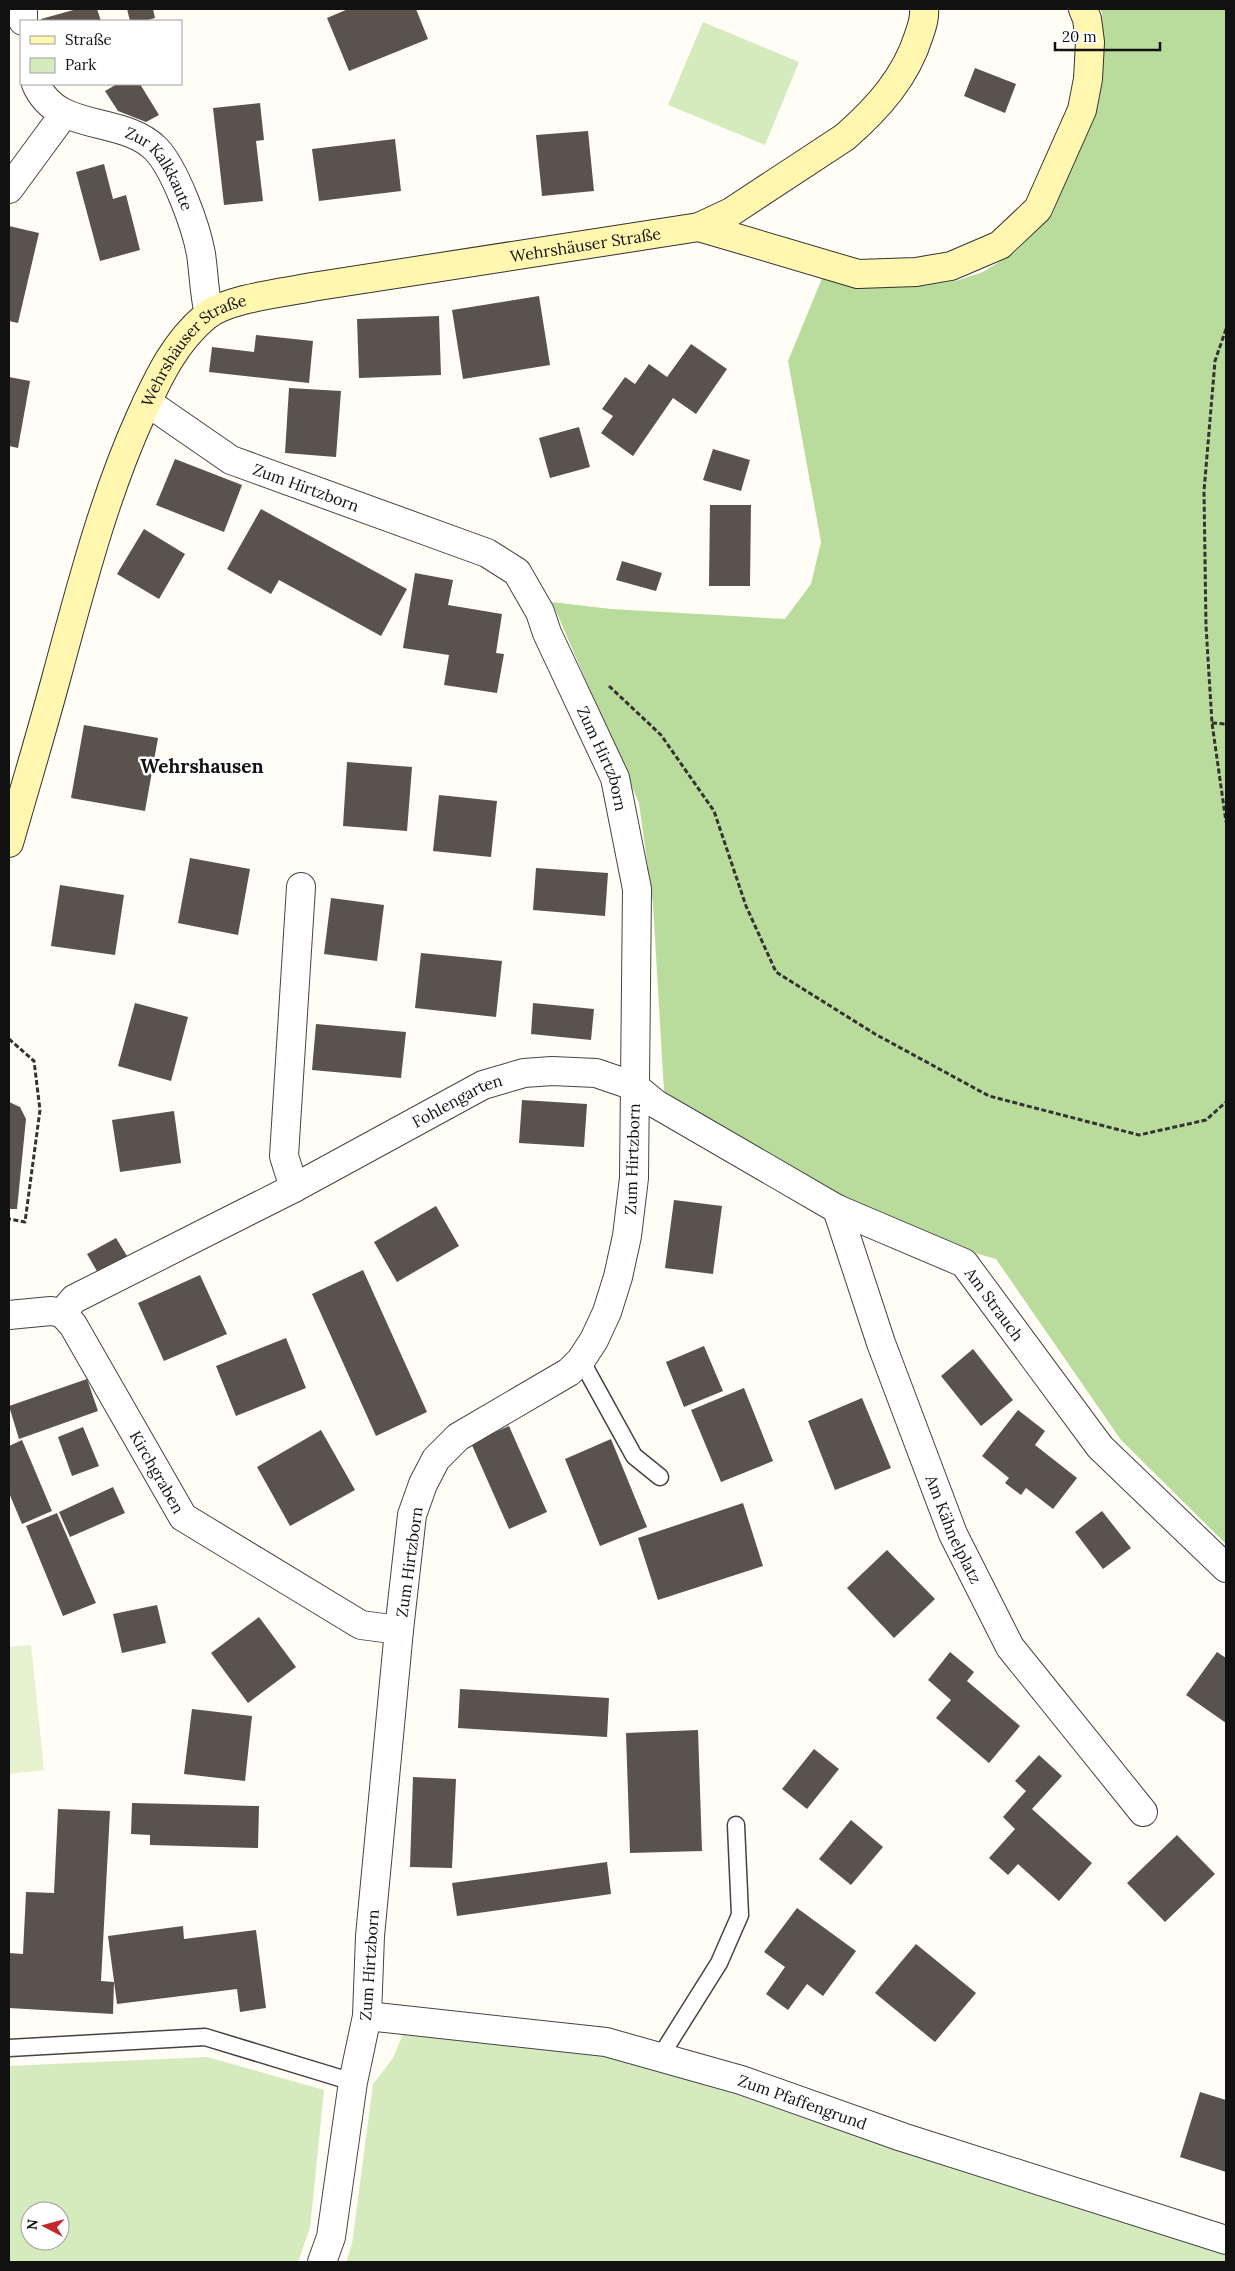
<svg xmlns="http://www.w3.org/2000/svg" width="1235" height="2271" viewBox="0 0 1235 2271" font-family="Lora,serif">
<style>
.green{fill:#d5ebbd;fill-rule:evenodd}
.forest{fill:#b9dc9c}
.pitch{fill:#e6f2cf}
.building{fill:#5a524d}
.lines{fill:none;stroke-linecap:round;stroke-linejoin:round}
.lane-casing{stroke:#444;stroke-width:19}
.street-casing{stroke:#444;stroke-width:30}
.secondary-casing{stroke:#333;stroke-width:30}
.path{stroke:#333;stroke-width:3;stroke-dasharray:5 2.5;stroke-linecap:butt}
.lane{stroke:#fff;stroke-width:16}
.street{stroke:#fff;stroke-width:28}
.secondary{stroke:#fff6b0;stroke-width:28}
.labels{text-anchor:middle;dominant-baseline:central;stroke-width:5;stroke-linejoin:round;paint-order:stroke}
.street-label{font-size:16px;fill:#111;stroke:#fff}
.quarter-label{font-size:19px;font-weight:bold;fill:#111;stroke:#fff}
</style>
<rect width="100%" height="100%" fill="#fffdf5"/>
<g class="green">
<polygon points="703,22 799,62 765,145 668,105"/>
<polygon points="403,2034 455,2035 602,2055 734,2094 909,2153 1226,2253 1226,2262 346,2262 352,2244 373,2084 393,2058"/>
<path d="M207,2057L324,2090L310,2228L298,2262H9V2066ZM30,2211H60V2241H30Z"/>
</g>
<polygon class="forest" points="1100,9 1226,9 1226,1544 1121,1440 996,1259 854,1219 664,1091 653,904 639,803 552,602 611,609 785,619 811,584 821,542 788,361 823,276 863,285 923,286 959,280 983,272 1014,253 1052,215 1095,112 1103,80 1103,38 1102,13"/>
<polygon class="pitch" points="31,1645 44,1770 9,1774 9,1647"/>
<g class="building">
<polygon points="77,9 97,9 101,21 41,21 41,19"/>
<polygon points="127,9 153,9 155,18 144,21 130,21"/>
<polygon points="348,9 416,9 428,39 349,71 327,18"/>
<polygon points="975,68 1016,84 1005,113 964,96"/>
<polygon points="117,84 140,84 159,115 146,122 118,111 105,91"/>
<polygon points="260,103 264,140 256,141 263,201 224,205 213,108"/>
<polygon points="588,131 594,191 542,196 536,135"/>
<polygon points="395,139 401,191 319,201 312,149"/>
<polygon points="104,164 113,199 126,195 140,250 100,261 76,172"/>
<polygon points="9,226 39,233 18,323 9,321"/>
<polygon points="539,296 550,365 463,379 452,310"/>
<polygon points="439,316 441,375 359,378 357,319"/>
<polygon points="256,335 313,341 309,383 209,372 212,347 254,352"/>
<polygon points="691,344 727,369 696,414 673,398 633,456 601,433 613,416 602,409 625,377 635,384 649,364 667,377"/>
<polygon points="9,377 30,381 18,448 9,446"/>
<polygon points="289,388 341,391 336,457 285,453"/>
<polygon points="579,427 590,467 550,478 539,438"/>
<polygon points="713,449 750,460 741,491 703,480"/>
<polygon points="175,459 242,485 224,532 156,505"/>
<polygon points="710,505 751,505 750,586 709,586"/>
<polygon points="261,509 407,589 381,636 279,580 271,594 227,569"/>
<polygon points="144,529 185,554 159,599 117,574"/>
<polygon points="622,561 662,573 656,591 616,580"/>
<polygon points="415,573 453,580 448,605 502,614 496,653 504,654 497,693 444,685 449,655 403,648"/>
<polygon points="84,725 158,738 145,811 71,798"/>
<polygon points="347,762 412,767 407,831 343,826"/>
<polygon points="439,795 497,801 491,857 433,851"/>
<polygon points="190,858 250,869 238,935 178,923"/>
<polygon points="536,868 608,873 605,916 533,910"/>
<polygon points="60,885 124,895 115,955 51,946"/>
<polygon points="331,898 384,905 377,961 324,954"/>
<polygon points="421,953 502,961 496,1017 415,1008"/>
<polygon points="135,1003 188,1017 171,1081 118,1066"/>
<polygon points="533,1003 594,1009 591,1040 531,1034"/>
<polygon points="316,1024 406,1032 401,1078 312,1070"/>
<polygon points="522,1100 587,1104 584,1147 519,1143"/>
<polygon points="9,1102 20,1107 26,1119 17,1209 9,1209"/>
<polygon points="174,1111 181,1163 120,1172 112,1120"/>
<polygon points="674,1200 722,1206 713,1274 665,1268"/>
<polygon points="436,1206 459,1246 397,1282 374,1242"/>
<polygon points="116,1238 127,1256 98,1273 87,1254"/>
<polygon points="363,1270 427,1412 376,1436 312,1294"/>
<polygon points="200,1275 227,1334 164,1361 138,1303"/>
<polygon points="286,1338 306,1388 236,1416 216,1366"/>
<polygon points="704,1346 723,1391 684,1407 666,1362"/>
<polygon points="973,1349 1013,1400 981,1426 941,1376"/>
<polygon points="87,1379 98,1411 19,1439 9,1406"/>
<polygon points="744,1388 773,1461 721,1482 691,1410"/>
<polygon points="862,1398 891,1468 835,1490 808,1421"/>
<polygon points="1018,1410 1045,1431 1035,1445 1077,1478 1053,1509 1026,1488 1021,1495 1005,1483 1009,1478 982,1456"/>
<polygon points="509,1426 547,1512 509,1529 471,1443"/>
<polygon points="83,1427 99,1466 72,1476 58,1437"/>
<polygon points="321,1430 355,1490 290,1526 257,1467"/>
<polygon points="611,1439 647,1527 600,1546 565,1459"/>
<polygon points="22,1440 52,1511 22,1524 9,1493 9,1446"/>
<polygon points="113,1487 125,1513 70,1537 59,1512"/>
<polygon points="743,1503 763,1566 658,1600 638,1538"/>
<polygon points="1102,1511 1131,1548 1103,1569 1075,1532"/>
<polygon points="57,1513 96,1603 63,1616 26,1526"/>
<polygon points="887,1550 935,1599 894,1638 847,1588"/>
<polygon points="157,1605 166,1643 122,1653 113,1614"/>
<polygon points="259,1617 296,1667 248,1703 211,1653"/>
<polygon points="950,1652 974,1672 967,1681 1020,1726 989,1763 936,1718 951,1700 928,1680"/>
<polygon points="1217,1652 1226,1658 1226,1723 1186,1695"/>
<polygon points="460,1689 609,1698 607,1737 458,1728"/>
<polygon points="192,1709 252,1716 245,1781 184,1774"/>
<polygon points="698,1730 702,1851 630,1853 626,1733"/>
<polygon points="814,1749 839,1769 807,1809 782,1789"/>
<polygon points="1039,1755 1062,1776 1032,1809 1092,1863 1059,1901 1018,1864 1008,1875 989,1858 1015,1829 1003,1817 1026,1791 1015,1781"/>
<polygon points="413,1777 456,1779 452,1868 410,1867"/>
<polygon points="132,1803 259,1806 258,1848 150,1845 150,1835 131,1834"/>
<polygon points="58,1809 110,1811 101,1981 114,1982 113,2014 9,2008 9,1953 23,1954 26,1892 54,1893"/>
<polygon points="851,1820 883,1847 851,1885 819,1859"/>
<polygon points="1177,1835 1215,1874 1165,1922 1127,1883"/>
<polygon points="607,1862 611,1894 457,1916 452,1883"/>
<polygon points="797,1908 856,1951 823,1996 807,1984 788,2010 766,1994 785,1967 764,1952"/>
<polygon points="183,1926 184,1939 256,1930 266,2008 240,2012 237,1989 117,2004 108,1936"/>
<polygon points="916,1944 976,1993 935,2042 875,1993"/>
<polygon points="1200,2092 1226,2100 1226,2172 1180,2157"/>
</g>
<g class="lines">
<g class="lane-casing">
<g id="lane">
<polyline points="581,1360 634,1456 660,1477"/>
<polyline points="9,2048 205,2037 353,2082"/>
<polyline points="660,2057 719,1963 740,1915 736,1825"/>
</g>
</g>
<g class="street-casing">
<g id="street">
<polyline points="23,21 23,9"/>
<path id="s1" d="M36,84C57,133 122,115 156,149C175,169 196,226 201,254C204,274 204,294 209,314"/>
<polyline points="9,189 64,114"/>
<path id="s2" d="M147,402L231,460L487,553L517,572L540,612L547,633L615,778L637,889L634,1178L627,1236L618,1277L607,1312L594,1340L581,1360L569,1372L458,1437L436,1459L423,1484L412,1515L399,1630L370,1936L367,2016L353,2082L331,2237L322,2262"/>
<polyline points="294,1188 284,1156 301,887"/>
<path id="s3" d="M837,1209L881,1343L953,1534L1010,1647L1143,1812"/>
<path id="s4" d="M62,1313L74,1299L294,1188L483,1085L524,1073L552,1071L596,1073L634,1086L656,1104L837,1209L964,1263L1100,1447L1226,1568"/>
<path id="s5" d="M9,1315L51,1311L62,1313L73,1325L183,1517L361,1625L399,1630"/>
<path id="s6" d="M367,2016L606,2042L741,2080L902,2137L1226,2240"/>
</g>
</g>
<g class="secondary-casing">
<g id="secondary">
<polyline points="699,227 858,274 916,272 951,266 1000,245 1038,209 1082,110 1088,79 1090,42 1087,19 1083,9"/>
<path id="s7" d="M9,843C25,787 42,731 57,675C81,587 104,496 142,413C159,376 175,342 206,316C229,298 283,293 312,287L699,227L731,212L845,137C878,108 906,77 919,35C922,26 925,18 924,9"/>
</g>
</g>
<g class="path">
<polyline points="1226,329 1215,361 1204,491 1206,626 1212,723 1226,822"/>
<polyline points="609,686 661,735 714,811 746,906 776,972 875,1034 989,1096 1139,1135 1206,1120 1226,1102"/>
<polyline points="1212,723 1226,724"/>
<polyline points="9,1039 34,1061 40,1110 25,1222 9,1219"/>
</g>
<use href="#lane" class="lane"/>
<use href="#street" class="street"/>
<use href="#secondary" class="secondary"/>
</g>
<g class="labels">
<g class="street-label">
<text stroke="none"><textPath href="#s1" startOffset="158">Zur Kalkkaute</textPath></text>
<text stroke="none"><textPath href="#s7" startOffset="955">Wehrshäuser Straße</textPath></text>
<text stroke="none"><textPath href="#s7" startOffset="535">Wehrshäuser Straße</textPath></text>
<text stroke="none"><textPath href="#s2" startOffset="182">Zum Hirtzborn</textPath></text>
<text stroke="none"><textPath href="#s2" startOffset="616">Zum Hirtzborn</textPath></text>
<text stroke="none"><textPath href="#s4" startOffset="450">Fohlengarten</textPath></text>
<text transform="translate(632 1159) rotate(-88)">Zum Hirtzborn</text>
<text stroke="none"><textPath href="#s4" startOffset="1062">Am Strauch</textPath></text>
<text stroke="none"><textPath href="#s5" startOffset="239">Kirchgraben</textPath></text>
<text stroke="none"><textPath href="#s3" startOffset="341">Am Kähnelplatz</textPath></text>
<text transform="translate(409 1562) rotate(-82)">Zum Hirtzborn</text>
<text transform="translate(369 1965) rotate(-86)">Zum Hirtzborn</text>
<text stroke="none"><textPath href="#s6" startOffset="446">Zum Pfaffengrund</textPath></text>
</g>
<g class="quarter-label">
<text x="202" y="766">Wehrshausen</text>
</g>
</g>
<rect width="1235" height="2271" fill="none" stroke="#111111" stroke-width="20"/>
<rect x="20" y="20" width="162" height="65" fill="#ffffff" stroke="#a0a0a0"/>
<rect x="30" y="36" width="25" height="8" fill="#fff6b0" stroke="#a0a0a0"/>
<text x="65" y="45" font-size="15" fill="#111111">Straße</text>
<rect x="30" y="58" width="25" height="15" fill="#d5ebbd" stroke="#a0a0a0"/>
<text x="65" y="70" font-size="15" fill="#111111">Park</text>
<g transform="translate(45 2226) rotate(276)"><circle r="24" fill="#ffffff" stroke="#a0a0a0"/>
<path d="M0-4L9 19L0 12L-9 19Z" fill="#c4262e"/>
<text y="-8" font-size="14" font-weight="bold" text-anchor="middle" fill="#111111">N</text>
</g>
<path d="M1055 42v8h105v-8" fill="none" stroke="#111111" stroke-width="2.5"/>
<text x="1062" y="42" font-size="15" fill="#111111" stroke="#ffffff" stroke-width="4" paint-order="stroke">20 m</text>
</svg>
